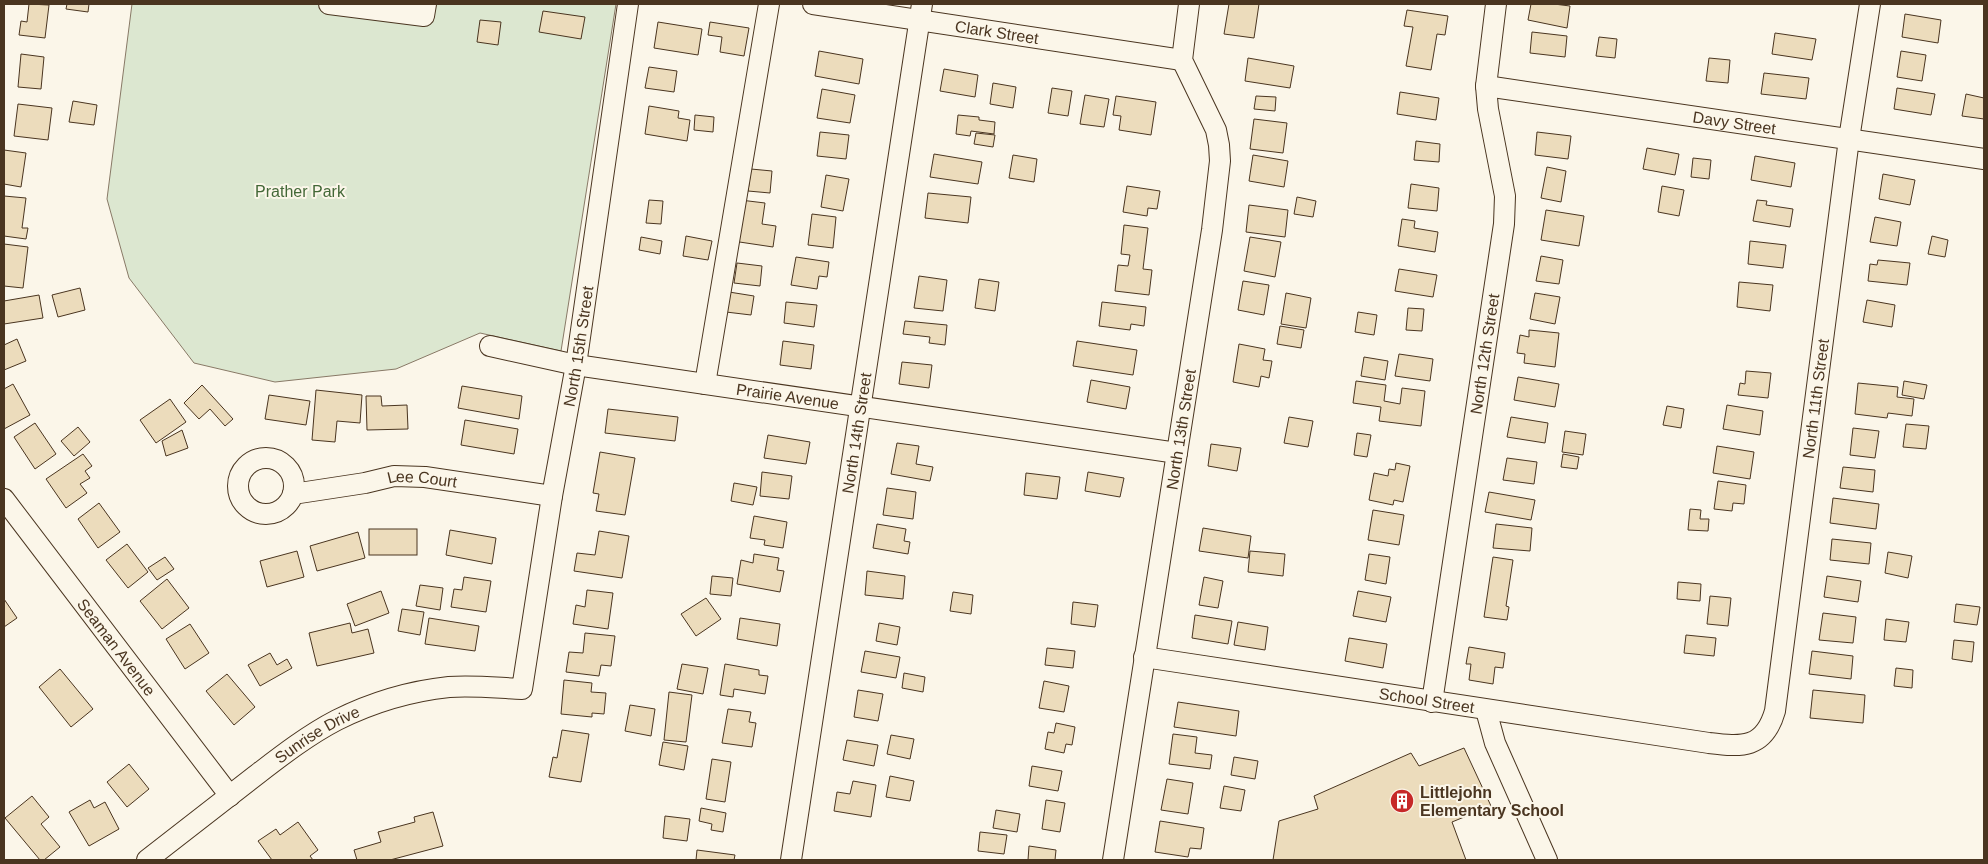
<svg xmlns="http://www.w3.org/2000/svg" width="1988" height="864" viewBox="0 0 1988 864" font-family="Helvetica,sans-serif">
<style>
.green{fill:#dce7d0;stroke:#887966}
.building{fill:#ecdcbc;stroke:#4a3520}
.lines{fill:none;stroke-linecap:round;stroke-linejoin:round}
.minor-casing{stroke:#4a3520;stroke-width:22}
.minor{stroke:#fbf6e9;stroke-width:20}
.labels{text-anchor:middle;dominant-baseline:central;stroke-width:4;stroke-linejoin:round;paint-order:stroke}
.street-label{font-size:16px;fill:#4a3520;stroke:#fbf6e9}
.park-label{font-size:16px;fill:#436837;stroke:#fbf6e9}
.poi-label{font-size:16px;font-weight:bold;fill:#4a3520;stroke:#fbf6e9;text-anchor:start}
</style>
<rect width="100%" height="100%" fill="#fbf6e9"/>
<polygon class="green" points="132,4 616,4 561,351 480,333 396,369 275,382 194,363 129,278 107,199"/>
<g class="building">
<polygon points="29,4 49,5 45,38 19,35 21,21 27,22"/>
<polygon points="67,4 89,4 88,12 66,9"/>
<polygon points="1229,4 1259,4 1254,38 1224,34"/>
<polygon points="1531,4 1554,4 1570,6 1567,28 1528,20"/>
<polygon points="1407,10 1448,16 1445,35 1437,34 1431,70 1406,66 1413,27 1404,26"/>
<polygon points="543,11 585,17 581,39 539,32"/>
<polygon points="1905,14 1941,20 1938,43 1902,37"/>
<polygon points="480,20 501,22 498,45 477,42"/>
<polygon points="658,22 702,29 698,55 654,48"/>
<polygon points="710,22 749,28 744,56 720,52 722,37 708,35"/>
<polygon points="1532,32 1567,36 1565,57 1530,53"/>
<polygon points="1775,33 1816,39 1812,60 1772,54"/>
<polygon points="1599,37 1617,39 1615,58 1596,56"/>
<polygon points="819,51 863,59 859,84 815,76"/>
<polygon points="1901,51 1926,55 1922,81 1897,77"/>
<polygon points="21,54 44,57 41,89 18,87"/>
<polygon points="1248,58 1294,66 1290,88 1245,81"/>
<polygon points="1709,58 1730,60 1728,83 1706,81"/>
<polygon points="649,67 677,71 674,92 645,88"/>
<polygon points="944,69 978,75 975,97 940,91"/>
<polygon points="1764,73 1809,78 1806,99 1761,94"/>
<polygon points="993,83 1016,87 1013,108 990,104"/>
<polygon points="1052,88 1072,91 1068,116 1048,113"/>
<polygon points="1897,88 1935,94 1931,115 1894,109"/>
<polygon points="822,89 855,95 850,123 817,118"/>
<polygon points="1400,92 1439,98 1436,120 1397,114"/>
<polygon points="1966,94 1984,98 1984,119 1962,116"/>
<polygon points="1085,95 1109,99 1104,127 1080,124"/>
<polygon points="1116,96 1156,102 1151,135 1119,130 1121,116 1113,115"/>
<polygon points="1256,96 1276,97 1275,111 1254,109"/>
<polygon points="73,101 97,105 94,125 69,122"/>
<polygon points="18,104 52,108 48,140 14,136"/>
<polygon points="649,106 679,111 678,118 690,120 687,141 645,134"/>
<polygon points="695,115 714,117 713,132 694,130"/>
<polygon points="958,115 979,117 979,120 995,122 994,134 971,131 970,136 956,134"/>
<polygon points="1254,119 1287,123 1283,153 1250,149"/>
<polygon points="820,132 849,135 846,159 817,156"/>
<polygon points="1537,132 1571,136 1568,159 1535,155"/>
<polygon points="976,133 995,135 993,147 974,144"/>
<polygon points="1416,141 1440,144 1439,162 1414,160"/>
<polygon points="1647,148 1679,154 1675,175 1643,169"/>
<polygon points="4,150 26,153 21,187 4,184"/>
<polygon points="934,154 982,162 978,184 930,177"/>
<polygon points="1013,155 1037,159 1034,182 1009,178"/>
<polygon points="1253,155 1288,161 1284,187 1249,181"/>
<polygon points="1755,156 1795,163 1791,187 1751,180"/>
<polygon points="1693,158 1711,160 1709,179 1691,177"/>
<polygon points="1547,167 1566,171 1561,202 1541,198"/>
<polygon points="751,169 772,171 770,193 748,191"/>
<polygon points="1883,174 1915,180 1910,205 1879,199"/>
<polygon points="826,175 849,179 843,211 821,207"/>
<polygon points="1411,184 1439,188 1437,211 1408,208"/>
<polygon points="1127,186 1160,191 1157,209 1148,208 1147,216 1123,212"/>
<polygon points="1662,186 1684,190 1679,216 1658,212"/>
<polygon points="928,193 971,197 968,223 925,218"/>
<polygon points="4,196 26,198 22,228 28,228 26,239 4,236"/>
<polygon points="1297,197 1316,201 1313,217 1294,214"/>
<polygon points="732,199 765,203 762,224 776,226 773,247 726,240"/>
<polygon points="649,200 663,201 661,224 646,223"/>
<polygon points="1757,200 1767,201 1766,205 1793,209 1790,227 1753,221"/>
<polygon points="1249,205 1288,210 1285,237 1246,232"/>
<polygon points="1546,210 1584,216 1579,246 1541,240"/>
<polygon points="812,214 836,217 833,248 808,245"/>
<polygon points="1875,217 1901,222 1897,246 1870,242"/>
<polygon points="1402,219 1415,221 1414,228 1438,232 1435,252 1398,246"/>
<polygon points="1124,225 1148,228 1143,269 1152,270 1149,295 1115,291 1118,265 1128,266 1130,255 1121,254"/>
<polygon points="686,236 712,241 708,260 683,256"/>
<polygon points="1932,236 1948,240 1945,257 1928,254"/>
<polygon points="641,237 662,241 660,254 639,250"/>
<polygon points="1250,237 1281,242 1275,277 1244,271"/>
<polygon points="1750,241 1786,245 1783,268 1748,264"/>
<polygon points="4,244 28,247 23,288 4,286"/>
<polygon points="1541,256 1563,260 1559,284 1536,281"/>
<polygon points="796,257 829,262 827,277 819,276 817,289 791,285"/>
<polygon points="1878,260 1910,263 1907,285 1868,281 1870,264 1877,265"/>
<polygon points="737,263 762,266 760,286 734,283"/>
<polygon points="1399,269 1437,275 1433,297 1395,291"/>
<polygon points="919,276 947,280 943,311 914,308"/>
<polygon points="979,279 999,282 995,311 975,308"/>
<polygon points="1243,281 1269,285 1264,315 1238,310"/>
<polygon points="1739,282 1773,285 1770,311 1737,307"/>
<polygon points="80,288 85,310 58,317 52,295"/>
<polygon points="729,292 754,296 751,315 726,312"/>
<polygon points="1286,293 1311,298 1306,328 1281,324"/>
<polygon points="1535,293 1560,297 1555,324 1530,319"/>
<polygon points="39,295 43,318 4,324 4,301"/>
<polygon points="1867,300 1895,305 1892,327 1863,322"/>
<polygon points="786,302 817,305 814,327 784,323"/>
<polygon points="1102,302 1146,307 1144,326 1131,324 1130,330 1099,326"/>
<polygon points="1408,308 1424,309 1422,331 1406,330"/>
<polygon points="1358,312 1377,315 1374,335 1355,332"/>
<polygon points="905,321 947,325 945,345 929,343 930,337 903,334"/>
<polygon points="1280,326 1304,330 1301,348 1277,344"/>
<polygon points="1529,330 1559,333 1555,367 1524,363 1525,354 1517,353 1520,335 1529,337"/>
<polygon points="17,339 26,361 4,370 4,345"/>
<polygon points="783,341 814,345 811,369 780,365"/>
<polygon points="1077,341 1137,350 1133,375 1073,366"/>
<polygon points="1239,344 1265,349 1263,360 1272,361 1269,378 1261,376 1259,387 1233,382"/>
<polygon points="1399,354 1433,359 1430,381 1395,376"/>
<polygon points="1364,357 1388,361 1385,380 1361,376"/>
<polygon points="902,362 932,365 929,388 899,384"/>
<polygon points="1746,371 1771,373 1768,398 1738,395 1740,383 1745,384"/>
<polygon points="1518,377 1559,384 1555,407 1514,400"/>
<polygon points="1091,380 1130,387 1126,409 1087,402"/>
<polygon points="1356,381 1386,385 1384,401 1400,404 1402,388 1425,391 1421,426 1379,421 1381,407 1353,403"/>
<polygon points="1904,381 1927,385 1924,399 1902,395"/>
<polygon points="1858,383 1898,387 1897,397 1914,399 1912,416 1888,413 1887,418 1855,414"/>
<polygon points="13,384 30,415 4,429 4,389"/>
<polygon points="202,385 233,419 225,426 210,409 199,419 184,403"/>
<polygon points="462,386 522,396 519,419 458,408"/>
<polygon points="316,390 362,395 360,423 337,421 335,442 312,440"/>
<polygon points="269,395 310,401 306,425 265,419"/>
<polygon points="366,396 381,396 382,406 407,405 408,429 367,430"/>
<polygon points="170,399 186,422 156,443 140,420"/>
<polygon points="1727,405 1763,411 1760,435 1723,429"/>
<polygon points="1667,406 1684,409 1681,428 1663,425"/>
<polygon points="608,409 678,417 675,441 605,433"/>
<polygon points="1289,417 1313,421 1308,447 1284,443"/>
<polygon points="1511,417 1548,423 1545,443 1507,437"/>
<polygon points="465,420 518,429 514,454 461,445"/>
<polygon points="35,423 56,454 35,469 14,437"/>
<polygon points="1906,424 1929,426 1926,449 1903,447"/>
<polygon points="78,427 90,442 74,456 61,441"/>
<polygon points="1853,428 1879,431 1875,458 1850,455"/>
<polygon points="182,430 188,448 166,456 162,441"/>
<polygon points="1565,431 1586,434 1583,455 1562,452"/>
<polygon points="1357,433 1371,435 1367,457 1354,455"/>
<polygon points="768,435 810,442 806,464 764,458"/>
<polygon points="897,443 919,446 916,464 933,467 930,481 891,474"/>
<polygon points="1211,444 1241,448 1237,471 1208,466"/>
<polygon points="1717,446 1754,452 1750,479 1713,473"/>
<polygon points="600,452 635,458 625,515 596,511 599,494 593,493"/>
<polygon points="83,454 92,466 85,471 90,478 80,484 87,493 66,508 46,479"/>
<polygon points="1563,454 1579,457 1577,469 1561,467"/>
<polygon points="1507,458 1537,462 1534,484 1503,480"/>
<polygon points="1396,463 1410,466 1403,502 1394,500 1393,505 1369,500 1374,473 1388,476 1389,469 1395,470"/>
<polygon points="1843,467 1875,470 1873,492 1840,488"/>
<polygon points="762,472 792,476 789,499 760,496"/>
<polygon points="1088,472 1124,478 1120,497 1085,491"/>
<polygon points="1026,473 1060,477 1057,499 1024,495"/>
<polygon points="1718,481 1746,485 1744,504 1733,503 1732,511 1714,509"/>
<polygon points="734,483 757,487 753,505 731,501"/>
<polygon points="887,488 916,492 913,519 883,515"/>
<polygon points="1489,492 1535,500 1531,520 1485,512"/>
<polygon points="1833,498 1879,504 1876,529 1830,523"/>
<polygon points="99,503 120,532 98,548 78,519"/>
<polygon points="1690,509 1701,510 1700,519 1709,519 1708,531 1688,530"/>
<polygon points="1373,510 1404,515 1399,545 1368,540"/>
<polygon points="754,516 787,522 783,548 764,545 765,540 750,538"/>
<polygon points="877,524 906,529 904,541 910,542 908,554 873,548"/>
<polygon points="1496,524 1532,528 1530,551 1493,548"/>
<polygon points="1203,528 1251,536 1248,558 1199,551"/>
<rect x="369" y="529" width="48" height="26"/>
<polygon points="450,530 496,538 492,564 446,555"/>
<polygon points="599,531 629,536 622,578 574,571 577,553 595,555"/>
<polygon points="358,532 365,558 317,571 310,546"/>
<polygon points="1832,539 1871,543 1869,564 1830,560"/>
<polygon points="127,544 148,572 128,588 106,560"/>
<polygon points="297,551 304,577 267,587 260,561"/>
<polygon points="1250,551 1285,554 1283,576 1248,572"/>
<polygon points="1888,552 1912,556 1908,578 1885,573"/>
<polygon points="754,554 779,558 777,570 784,571 780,592 737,584 741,560 753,563"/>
<polygon points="1369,554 1390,557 1386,584 1365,580"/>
<polygon points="165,557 174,569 157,580 148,568"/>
<polygon points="1493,557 1513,560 1506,606 1509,607 1507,620 1484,617"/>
<polygon points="867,571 905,576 903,599 865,595"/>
<polygon points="712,576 733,578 731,596 710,594"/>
<polygon points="1827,576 1861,581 1858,602 1824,597"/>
<polygon points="464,577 491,581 486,612 451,607 454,589 462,590"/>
<polygon points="1204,577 1223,581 1218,608 1199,605"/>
<polygon points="167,579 189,608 162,629 140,601"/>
<polygon points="1678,582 1701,584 1700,601 1677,599"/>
<polygon points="420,585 443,588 440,610 416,606"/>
<polygon points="587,590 613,593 608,629 573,624 576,605 585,607"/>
<polygon points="381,591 389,613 355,626 347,604"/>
<polygon points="1358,591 1391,597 1386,622 1353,616"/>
<polygon points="953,592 973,595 971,614 950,611"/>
<polygon points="1710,596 1731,598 1728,626 1707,624"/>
<polygon points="706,598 721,619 696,636 681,614"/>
<polygon points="4,599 17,618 4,627"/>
<polygon points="1073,602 1098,605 1095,627 1071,624"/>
<polygon points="1956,604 1980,607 1977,625 1954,622"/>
<polygon points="402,609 424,612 420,635 398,631"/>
<polygon points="1823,613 1856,617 1853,643 1819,640"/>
<polygon points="1195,615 1232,621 1228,644 1192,638"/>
<polygon points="429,618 479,626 475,651 425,644"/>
<polygon points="740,618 780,624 777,646 737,639"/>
<polygon points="1886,619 1909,622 1906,642 1884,640"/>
<polygon points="1238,622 1268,627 1265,650 1234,645"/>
<polygon points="350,623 352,633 368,629 374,653 317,666 309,633"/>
<polygon points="879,623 900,627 897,645 876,641"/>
<polygon points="190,624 209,653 185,669 166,639"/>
<polygon points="585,633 615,636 611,666 601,665 599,676 566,672 569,652 583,653"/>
<polygon points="1686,635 1716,638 1714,656 1684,653"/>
<polygon points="1349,638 1387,644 1383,668 1345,661"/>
<polygon points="1954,640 1974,642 1972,662 1952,659"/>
<polygon points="1469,647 1505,653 1503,668 1495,667 1493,684 1469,680 1471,664 1466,664"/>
<polygon points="1047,648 1075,651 1073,668 1045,665"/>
<polygon points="865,651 900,657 896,678 861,672"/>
<polygon points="1812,651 1853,656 1851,679 1809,674"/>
<polygon points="270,653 277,665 287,659 292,668 260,686 248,665"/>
<polygon points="682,664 708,668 703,694 677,689"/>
<polygon points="725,664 759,670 759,675 768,676 765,694 734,689 733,697 720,695"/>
<polygon points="1896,668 1913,670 1912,688 1894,686"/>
<polygon points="60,669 93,709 71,727 39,687"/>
<polygon points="904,673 925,677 923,692 902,688"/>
<polygon points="227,674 255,707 234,725 206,691"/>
<polygon points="564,680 592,683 591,692 606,693 604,714 592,713 592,717 561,714"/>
<polygon points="1044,681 1069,686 1064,712 1039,708"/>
<polygon points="858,690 883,694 878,721 854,717"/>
<polygon points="1813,690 1865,695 1863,723 1810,718"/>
<polygon points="669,692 692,695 686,742 664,740"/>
<polygon points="1178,702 1239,711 1236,736 1174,727"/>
<polygon points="630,705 655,709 651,736 625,731"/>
<polygon points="728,709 751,712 749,722 756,723 752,747 722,743"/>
<polygon points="1056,723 1075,727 1072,745 1066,744 1064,753 1045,749 1048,732 1054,733"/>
<polygon points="562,730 589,734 581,782 549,777 553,757 557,758"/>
<polygon points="1173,734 1197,737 1195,753 1212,755 1210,769 1169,764"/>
<polygon points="891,735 914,739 910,759 887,754"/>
<polygon points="847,740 878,745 874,766 843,760"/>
<polygon points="663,742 688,746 684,770 659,765"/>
<polygon points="1464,748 1491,806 1452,822 1466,860 1273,860 1279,821 1318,809 1314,796 1411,753 1419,766"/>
<polygon points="1234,757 1258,761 1255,779 1231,775"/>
<polygon points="712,759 731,762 725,802 706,799"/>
<polygon points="129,764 149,789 127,807 107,782"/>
<polygon points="1032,766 1062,771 1058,791 1029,786"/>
<polygon points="890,776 914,781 910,801 886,797"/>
<polygon points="1167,779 1193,783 1188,814 1161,810"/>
<polygon points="853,781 876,785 871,817 834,811 837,792 850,794"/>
<polygon points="1224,786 1245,790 1241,811 1220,808"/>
<polygon points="32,796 49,817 41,824 60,847 44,860 40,860 5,818"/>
<polygon points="90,800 94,808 105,802 119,829 89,846 69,812"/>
<polygon points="1046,800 1065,803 1060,832 1042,829"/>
<polygon points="701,808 726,813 723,832 711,830 712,824 699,821"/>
<polygon points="996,810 1020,814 1017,832 993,828"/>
<polygon points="433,812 443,846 390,860 357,860 354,850 381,842 378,832 415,822 414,817"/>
<polygon points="665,816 690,819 687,841 663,838"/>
<polygon points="1160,821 1204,828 1201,849 1190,848 1188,857 1155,852"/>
<polygon points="298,822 318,850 310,856 313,860 272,860 258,841 276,829 280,835"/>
<polygon points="980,832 1007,835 1004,854 978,851"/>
<polygon points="1029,846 1056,850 1055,860 1028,860"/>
<polygon points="697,850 735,855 734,860 696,860"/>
</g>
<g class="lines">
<g class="minor-casing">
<g id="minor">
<polyline points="329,4 424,16 426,4"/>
<path id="s1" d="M813,4L1182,60"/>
<path id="s2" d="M1486,86L1984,159"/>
<path id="s3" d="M490,346L576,365L1177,453"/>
<polyline points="705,384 769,4"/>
<circle cx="266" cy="486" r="28"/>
<path id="s4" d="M293,494L365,483L394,476L425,477L552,496"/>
<path id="s5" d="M4,499L230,796"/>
<path id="s6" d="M1144,657L1709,743C1742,747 1764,749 1775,711L1849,139L1870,4"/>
<path id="s7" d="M1432,702L1504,224L1505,196L1488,109L1486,86L1496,4"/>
<polyline points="1486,710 1495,743 1547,860"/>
<path id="s8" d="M147,860C183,832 219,804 255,776C281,756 308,735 337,720C371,703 411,691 449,687C473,685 498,688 522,689L552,496L576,365L628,4"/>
<path id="s9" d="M791,860L922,4"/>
<path id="s10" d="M1113,860L1212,230L1220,161L1219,145L1216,130L1182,60L1189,4"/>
</g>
</g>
<use href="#minor" class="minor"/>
</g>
<defs>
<g id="building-disc" transform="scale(1.25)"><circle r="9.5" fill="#c62828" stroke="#fbf6e9"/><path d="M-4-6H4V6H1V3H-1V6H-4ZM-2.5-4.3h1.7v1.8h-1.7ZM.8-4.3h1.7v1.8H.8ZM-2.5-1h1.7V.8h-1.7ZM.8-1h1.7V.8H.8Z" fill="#fff"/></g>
</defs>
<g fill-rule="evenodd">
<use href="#building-disc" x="1402" y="801"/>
</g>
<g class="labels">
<g class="street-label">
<text stroke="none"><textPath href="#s1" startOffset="186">Clark Street</textPath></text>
<text stroke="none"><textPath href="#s2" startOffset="251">Davy Street</textPath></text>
<text stroke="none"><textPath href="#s8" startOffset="774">North 15th Street</textPath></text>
<text stroke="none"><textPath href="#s7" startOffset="352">North 12th Street</textPath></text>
<text stroke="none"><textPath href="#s3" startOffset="302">Prairie Avenue</textPath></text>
<text stroke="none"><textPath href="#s6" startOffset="970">North 11th Street</textPath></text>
<text stroke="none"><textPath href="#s10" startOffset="436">North 13th Street</textPath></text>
<text stroke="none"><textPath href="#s9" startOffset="432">North 14th Street</textPath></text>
<text stroke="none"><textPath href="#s4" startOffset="131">Lee Court</textPath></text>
<text stroke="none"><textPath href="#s5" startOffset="186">Seaman Avenue</textPath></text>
<text stroke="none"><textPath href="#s6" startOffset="286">School Street</textPath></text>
<text stroke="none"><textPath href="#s8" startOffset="212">Sunrise Drive</textPath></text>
</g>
<g class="park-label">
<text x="300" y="191">Prather Park</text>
</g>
<g class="poi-label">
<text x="1420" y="792">Littlejohn<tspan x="1420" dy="18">Elementary School</tspan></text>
</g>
</g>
<rect width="1988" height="864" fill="none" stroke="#4a3520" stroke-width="10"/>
</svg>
